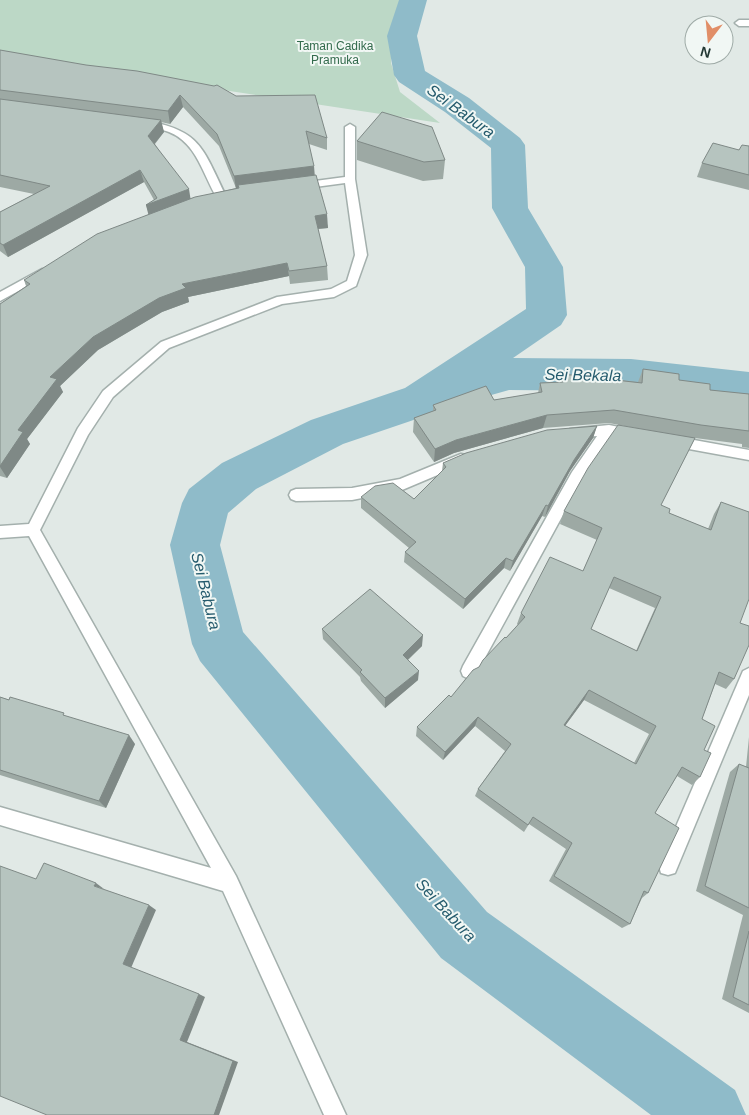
<svg xmlns="http://www.w3.org/2000/svg" width="749" height="1115" viewBox="0 0 749 1115" font-family="Helvetica,sans-serif">
<style>
.green{fill:#bcd8c6}
.lines{fill:none;stroke-linecap:round;stroke-linejoin:round}
.river{fill:#8fbbc9;fill-rule:evenodd}
.minor-casing{stroke:#a4b0ad;stroke-width:3}
.minor{fill:#fff;fill-rule:evenodd}
.wall{fill:#9da9a4;fill-rule:evenodd}
.shaded-wall{fill:#7f8986}
.building{fill:#b6c4bf;stroke:#7f8986;fill-rule:evenodd}
.labels{text-anchor:middle;dominant-baseline:central;stroke-width:4;stroke-linejoin:round;paint-order:stroke}
.far-park-label{font-size:12px;fill:#326a4c;stroke:#f1f7f4}
.water-label{font-size:16px;font-style:italic;fill:#255b6d;stroke:#f1f7f4}
</style>
<rect width="100%" height="100%" fill="#e1e9e6"/>
<polygon class="green" points="0,0 402,0 391,36 391,63 400,92 440,123 0,56"/>
<g class="lines">
<polygon class="river" points="399,0 427,0 417,36 425,71 469,98 520,138 525,145 528,208 563,267 567,315 561,325 513,358 631,359 749,372 749,404 631,391 509,390 456,405 449,403 437,412 343,444 256,489 228,513 220,545 243,632 487,912 735,1090 746,1115 651,1115 441,958 200,661 192,644 170,545 182,503 189,489 222,463 311,420 405,388 526,309 525,267 492,208 491,148 445,112 399,82 394,75 387,36"/>
<g class="minor-casing">
<g id="minor">
<polygon points="749,20 749,26 739,26 735,23 739,20"/>
<path d="M142,120C201,130 202,147 226,196L225,198H217C203,175 197,143 169,132C159,128 149,128 138,125L137,123Z"/>
<polygon points="350,124 355,127 355,179 367,255 356,286 334,297 282,304 169,348 113,397 88,435 40,530 236,876 346,1115 324,1115 223,891 0,825 0,807 211,868 29,536 0,538 0,526 29,524 78,428 103,391 161,342 277,297 331,289 347,281 355,255 345,183 300,189 295,186 300,183 345,177 345,127"/>
<polygon points="42,269 46,270 48,273 46,276 0,301 0,292"/>
<polygon points="609,425 639,431 641,435 639,439 634,440 612,436 582,480 475,676 469,679 463,676 461,671 463,666 572,472 597,436 575,438 570,437 568,433 570,429"/>
<polygon points="672,436 749,450 749,460 667,445 665,441 667,437"/>
<polygon points="461,454 466,455 468,459 466,463 402,490 352,500 296,501 291,499 289,495 291,491 296,489 352,488 400,479"/>
<polygon points="749,668 749,695 675,873 668,875 661,873 659,866 743,671"/>
</g>
</g>
<use href="#minor" class="minor"/>
</g>
<g class="wall">
<path d="M0,50L236,96L327,138V150L309,144L314,175L328,228L318,229L327,266L328,280L290,284L289,276L188,297L189,302L162,312L98,350L60,386L63,392L27,439L30,444L7,478L0,476V304L26,286L24,280L149,214L146,205L154,200L144,182L8,257L0,251V212L34,194L0,187ZM183,107L219,146L236,188L191,199L155,144L164,132L161,122L170,124Z"/>
<polygon points="357,141 445,160 443,179 423,181 357,160"/>
<polygon points="749,146 749,190 697,177 702,163"/>
<path d="M643,369L710,390L749,394V448L742,447V444L695,438L661,505L669,513L708,529L714,514L721,502L740,623L734,679L726,689L715,684L702,719L704,750L700,777L692,785L677,776L655,813L648,893L642,898L630,924L622,928L549,881L566,849L529,824L524,832L475,796L478,789L505,751L475,726L443,760L416,736L417,727L451,697L518,625L517,624L521,613L583,571L597,540L560,524L564,511L635,428L609,423L543,428L454,453L434,462L413,432L414,418L433,411V405L494,400L538,393L540,383L560,382L562,374L638,382ZM609,588L655,608L636,651L591,629ZM584,700L649,734L634,763L565,726Z"/>
<polygon points="597,426 593,438 570,471 545,517 542,516 510,571 504,568 463,609 404,562 405,552 409,548 361,508 361,497 414,499 442,471 443,463"/>
<polygon points="322,629 422,646 408,660 418,680 385,708 361,681 360,677 323,639"/>
<polygon points="0,697 67,717 135,744 106,808 0,775"/>
<polygon points="749,737 749,1013 722,999 743,915 696,891 730,772 739,764 746,767"/>
</g>
<g class="shaded-wall">
<polygon points="180,95 183,107 170,124 168,111"/>
<polygon points="161,120 164,132 151,148 148,136"/>
<polygon points="314,166 315,178 238,185 238,188 236,189 234,176"/>
<polygon points="140,170 144,182 8,257 3,245"/>
<polygon points="189,189 191,202 149,217 146,205"/>
<polygon points="327,214 328,228 316,229 315,216"/>
<polygon points="287,263 289,276 188,297 189,302 162,312 98,350 60,386 63,392 27,439 30,444 7,478 0,467 0,466 18,430 50,377 93,337 182,284"/>
<polygon points="547,415 543,428 454,453 434,462 435,449 456,440"/>
<polygon points="597,426 593,438 570,471 545,517 548,506 574,460"/>
<polygon points="546,505 542,516 510,571 513,561"/>
<polygon points="506,558 504,568 463,609 465,599"/>
<polygon points="423,635 422,646 402,665 403,655"/>
<polygon points="419,671 418,680 385,708 385,698"/>
<polygon points="589,690 584,700 559,734 564,725"/>
<polygon points="478,717 475,726 443,760 445,752"/>
<polygon points="129,735 135,744 106,808 99,801"/>
<polygon points="96,883 104,889 94,886"/>
<polygon points="149,905 156,910 131,968 123,964"/>
<polygon points="199,994 205,997 187,1042 238,1062 219,1115 214,1115 180,1040"/>
</g>
<g class="building">
<polygon points="0,50 86,65 137,71 214,86 217,85 236,96 315,95 327,138 306,131 314,166 234,176 217,134 180,95 168,111 0,90"/>
<polygon points="0,99 161,120 148,136 189,189 146,205 157,198 140,170 3,245 0,243 0,212 50,186 0,175"/>
<polygon points="382,112 432,127 445,160 424,162 357,141"/>
<polygon points="713,143 739,150 742,145 749,146 749,175 702,163"/>
<polygon points="316,175 327,214 315,216 327,266 289,271 287,263 182,284 186,288 159,298 93,337 50,377 57,379 18,430 23,432 0,466 0,304 30,284 24,280 97,234 195,197 239,188 238,185"/>
<polygon points="643,369 679,374 679,380 710,384 710,390 749,394 749,431 701,425 614,410 547,415 456,440 435,449 414,418 436,410 433,405 486,386 494,400 542,392 540,383 563,382 562,374 642,383"/>
<path d="M618,425L695,438L661,505L670,509L669,513L711,530L721,502L749,512V599L740,623L749,626V645L734,679L719,672L702,719L715,726L704,750L711,753L700,777L682,767L655,813L679,828L648,893L644,891L630,924L554,876L572,843L533,817L528,825L478,789L511,744L478,717L445,752L417,727L449,695L451,697L473,670L479,667L483,660L505,637L506,638L525,617L521,613L550,557L583,571L602,528L564,511L588,468ZM614,577L661,597L637,651L591,629ZM589,690L656,726L636,764L564,725Z"/>
<polygon points="597,426 574,460 548,506 546,505 513,561 506,558 465,599 405,552 416,542 361,497 375,486 393,483 414,499 446,467 443,463 466,453 547,430"/>
<polygon points="370,589 423,635 403,655 419,671 385,698 360,672 362,670 322,629"/>
<polygon points="0,697 9,700 10,697 64,713 63,715 129,735 99,801 0,770"/>
<polygon points="739,764 749,768 749,908 705,886"/>
<polygon points="44,863 96,883 94,886 149,905 123,964 199,994 180,1040 233,1061 214,1115 47,1115 0,1096 0,866 36,879"/>
<polygon points="749,931 749,1005 733,997"/>
</g>
<g class="labels">
<g class="far-park-label">
<text x="335" y="46">Taman Cadika<tspan x="335" dy="14">Pramuka</tspan></text>
</g>
<g class="water-label">
<text transform="translate(461 111) rotate(36)">Sei Babura</text>
<text transform="translate(583 375) rotate(1)">Sei Bekala</text>
<text transform="translate(206 591) rotate(76)">Sei Babura</text>
<text transform="translate(446 910) rotate(47)">Sei Babura</text>
</g>
</g>
<g transform="translate(709 40) rotate(196)"><circle r="24" fill="#f1f7f4" stroke="#9faba7"/>
<path d="M0-4L9 19L0 12L-9 19Z" fill="#e18e67"/>
<text y="-8" font-size="14" font-weight="bold" text-anchor="middle" fill="#233834">N</text>
</g>
</svg>
